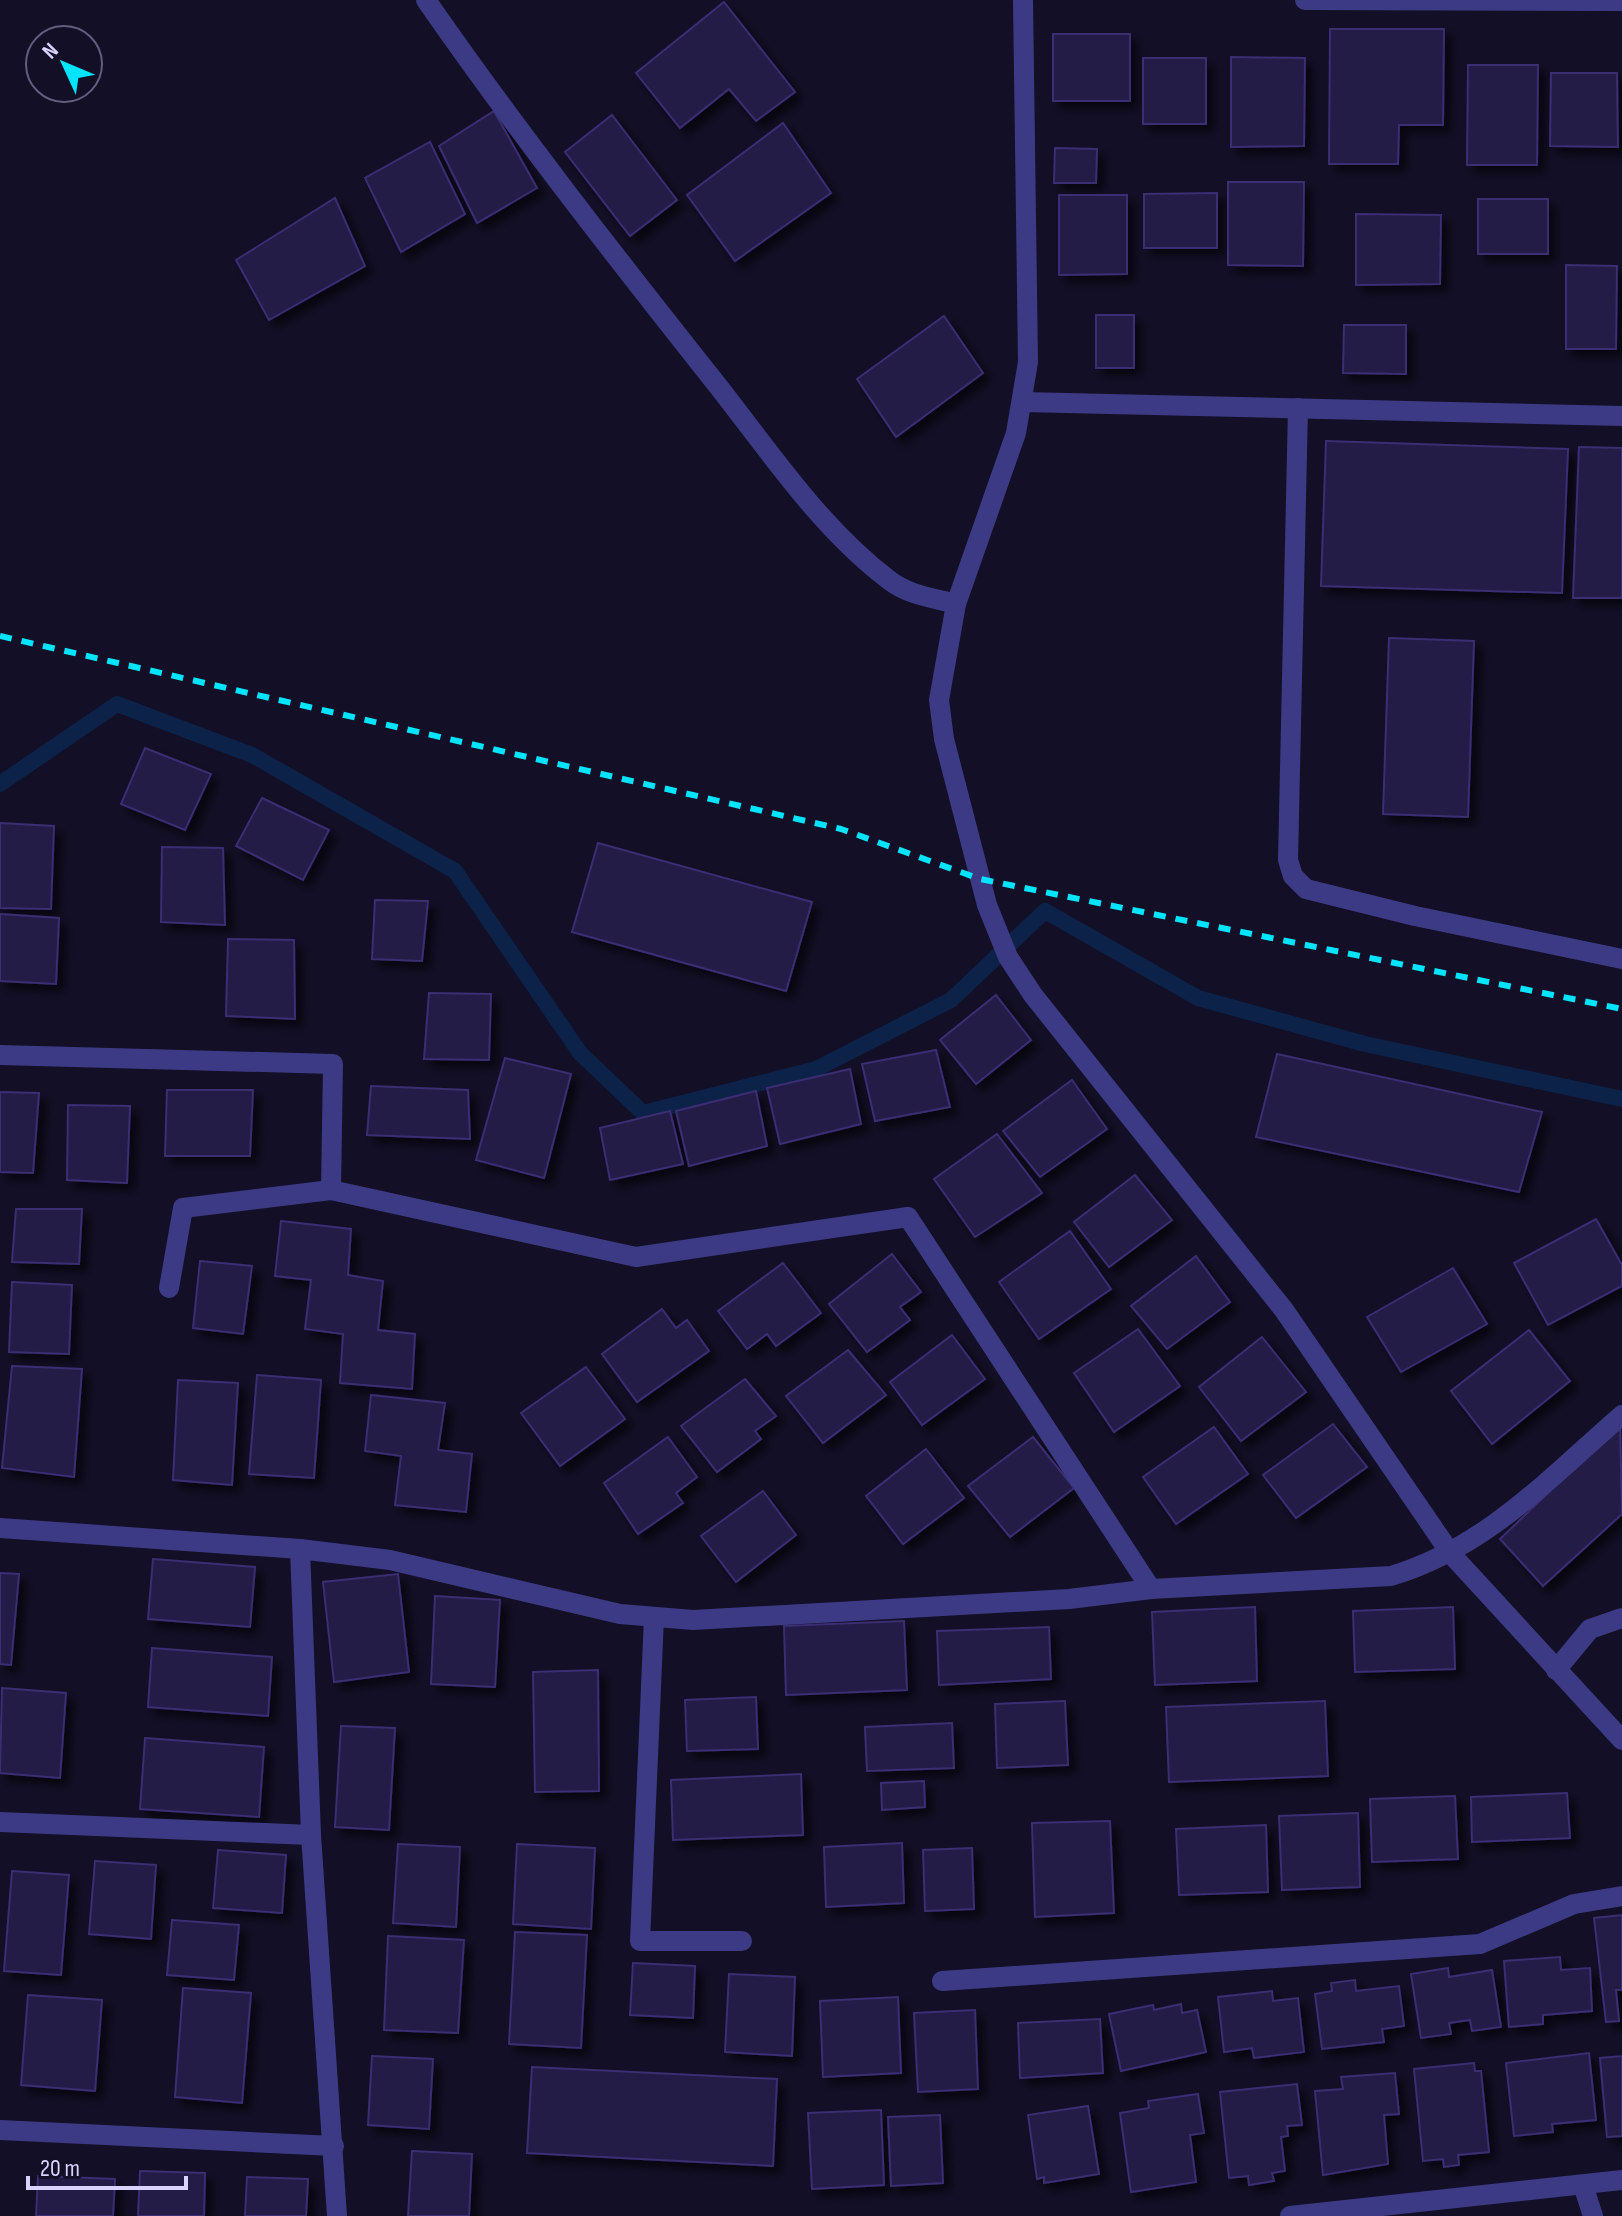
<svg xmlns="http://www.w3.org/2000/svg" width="1622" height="2216" viewBox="0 0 1622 2216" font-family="'Sofia Sans Condensed',sans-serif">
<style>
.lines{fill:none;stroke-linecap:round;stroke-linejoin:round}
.stream{stroke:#0c2248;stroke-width:16}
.building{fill:#241b47;stroke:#3b2d73;stroke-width:2;filter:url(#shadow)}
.street{stroke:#3d3a85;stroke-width:20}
.rail{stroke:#00e5ff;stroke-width:6;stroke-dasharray:12 10;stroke-linecap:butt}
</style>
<defs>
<filter id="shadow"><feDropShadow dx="7" dy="7" stdDeviation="4" flood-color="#0009"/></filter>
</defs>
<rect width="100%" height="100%" fill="#130f26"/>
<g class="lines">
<polyline class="stream" points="0,784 117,704 252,755 455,871 580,1053 643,1113 816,1069 951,1000 1045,911 1198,998 1365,1044 1622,1099"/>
</g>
<g class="building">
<polygon points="724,2 795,92 756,121 729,89 680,128 636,73"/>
<polygon points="1330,29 1444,29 1443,125 1399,125 1398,164 1329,164"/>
<rect x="1053" y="34" width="77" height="67"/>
<polygon points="1231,57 1305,58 1304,146 1231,147"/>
<rect x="1143" y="58" width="63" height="66"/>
<polygon points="1468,65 1538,65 1537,165 1467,165"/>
<polygon points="1551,73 1617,73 1618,147 1550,146"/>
<polygon points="494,111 537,188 477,223 439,146"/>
<polygon points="612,115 677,200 630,236 565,152"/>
<polygon points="783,123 831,193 735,261 687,195"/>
<polygon points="430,142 465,214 401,252 365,178"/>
<polygon points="1055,148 1097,149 1096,183 1054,183"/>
<polygon points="1228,182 1304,182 1303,266 1228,265"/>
<polygon points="1217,193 1217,248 1144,248 1144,194"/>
<polygon points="1059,195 1127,195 1127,274 1059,275"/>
<polygon points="335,198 365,266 269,320 236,260"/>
<rect x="1478" y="199" width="70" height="55"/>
<polygon points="1356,214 1441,215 1440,284 1356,285"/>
<polygon points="1566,265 1617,266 1616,349 1566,349"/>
<rect x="1096" y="315" width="38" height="53"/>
<polygon points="944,316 983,373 896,437 857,379"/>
<polygon points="1344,325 1406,325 1406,374 1343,373"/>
<polygon points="1326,441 1568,449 1562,593 1321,586"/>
<polygon points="1579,447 1622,448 1622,598 1573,598"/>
<polygon points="1389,638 1474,641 1468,817 1383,814"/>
<polygon points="145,748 211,774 185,830 121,804"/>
<polygon points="262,798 329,830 303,880 236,846"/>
<polygon points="0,823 54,826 51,909 0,908"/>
<polygon points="598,843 812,902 786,991 572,932"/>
<polygon points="162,847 223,848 225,925 161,922"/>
<polygon points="375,900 428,901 422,961 372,959"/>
<polygon points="0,914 59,918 56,984 0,981"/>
<polygon points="228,939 294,940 295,1019 226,1016"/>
<polygon points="429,993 491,994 489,1060 424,1059"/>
<polygon points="996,995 1031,1040 976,1084 940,1040"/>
<polygon points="936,1050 950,1107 875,1121 862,1064"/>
<polygon points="1277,1054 1542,1112 1519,1192 1256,1137"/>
<polygon points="505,1058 571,1074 544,1178 476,1160"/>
<polygon points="850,1069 861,1124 780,1144 767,1088"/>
<polygon points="1072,1080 1107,1129 1040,1177 1003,1131"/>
<polygon points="371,1086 468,1090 470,1139 367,1135"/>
<polygon points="167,1090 253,1090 250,1156 165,1156"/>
<polygon points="756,1091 767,1146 689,1166 676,1111"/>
<polygon points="0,1092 39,1093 33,1173 0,1172"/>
<polygon points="68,1105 130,1106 127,1183 67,1180"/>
<polygon points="670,1111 683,1164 610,1180 600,1128"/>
<polygon points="997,1134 1042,1193 975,1237 934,1179"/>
<polygon points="1135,1175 1172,1220 1109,1267 1074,1222"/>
<polygon points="16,1209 82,1209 79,1264 12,1262"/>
<polygon points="1596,1219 1622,1265 1622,1286 1548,1325 1514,1263"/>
<polygon points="281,1221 351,1229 348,1275 383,1281 378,1330 415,1334 412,1389 340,1383 343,1334 305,1329 311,1280 275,1276"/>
<polygon points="1070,1231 1111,1289 1039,1339 999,1282"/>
<polygon points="892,1254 921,1292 900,1307 910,1320 867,1352 829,1304"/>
<polygon points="1196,1256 1230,1302 1167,1349 1131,1306"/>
<polygon points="200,1261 252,1266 243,1334 193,1328"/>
<polygon points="783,1263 821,1313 776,1346 767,1334 747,1349 718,1311"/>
<polygon points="1453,1268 1487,1324 1401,1372 1367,1317"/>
<polygon points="12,1282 72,1285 69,1354 9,1352"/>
<polygon points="662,1309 676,1328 687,1320 709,1351 637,1402 602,1354"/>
<polygon points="1138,1329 1180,1386 1114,1432 1074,1373"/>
<polygon points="1529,1330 1570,1381 1492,1444 1451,1391"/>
<polygon points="952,1335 985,1379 922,1425 890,1382"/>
<polygon points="1262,1337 1306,1392 1241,1441 1199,1387"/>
<polygon points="848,1350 886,1395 823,1443 786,1396"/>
<polygon points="12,1366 82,1369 74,1477 2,1468"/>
<polygon points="586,1367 625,1419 560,1466 521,1413"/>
<polygon points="257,1375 321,1380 314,1478 249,1474"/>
<polygon points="745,1379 776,1416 755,1431 761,1439 717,1472 681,1426"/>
<polygon points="178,1380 238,1383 232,1485 173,1480"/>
<polygon points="371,1395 445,1403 438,1450 472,1454 466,1512 395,1505 401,1456 365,1451"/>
<polygon points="1333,1424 1367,1467 1296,1518 1263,1475"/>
<polygon points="1620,1424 1622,1514 1543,1586 1500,1539"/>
<polygon points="1214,1427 1248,1474 1176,1524 1143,1477"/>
<polygon points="668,1437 697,1477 676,1493 683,1503 638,1534 604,1483"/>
<polygon points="1033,1437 1074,1488 1010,1537 968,1486"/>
<polygon points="926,1449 964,1498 903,1544 866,1496"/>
<polygon points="763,1491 796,1535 736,1582 701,1536"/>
<polygon points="153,1559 255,1567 250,1627 148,1619"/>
<polygon points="0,1573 19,1574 11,1665 0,1664"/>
<polygon points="398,1574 409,1672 334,1682 323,1582"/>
<polygon points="435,1596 500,1600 495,1687 431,1684"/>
<polygon points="1255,1607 1257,1681 1155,1685 1152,1612"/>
<polygon points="1453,1607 1455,1669 1355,1672 1353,1611"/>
<polygon points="904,1621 907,1690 786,1695 784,1626"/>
<polygon points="1049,1627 1051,1679 939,1685 937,1631"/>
<polygon points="152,1648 272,1657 268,1716 148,1707"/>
<polygon points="598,1670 599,1791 535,1792 533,1672"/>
<polygon points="2,1688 66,1693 60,1778 0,1773"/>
<polygon points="756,1697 758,1749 687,1751 685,1700"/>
<polygon points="1065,1701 1068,1765 997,1768 995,1704"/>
<polygon points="1325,1701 1328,1776 1169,1782 1166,1707"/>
<polygon points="952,1723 954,1768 867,1771 865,1727"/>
<polygon points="341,1726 395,1728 389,1830 335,1827"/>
<polygon points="145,1738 264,1747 259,1817 140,1809"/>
<polygon points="801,1774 803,1835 673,1840 671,1780"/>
<polygon points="924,1781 925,1807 882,1810 881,1783"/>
<polygon points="1567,1793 1570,1838 1472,1842 1471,1797"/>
<polygon points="1455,1796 1458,1859 1372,1862 1370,1799"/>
<polygon points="1358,1813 1360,1887 1282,1890 1279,1816"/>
<polygon points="1110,1821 1114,1913 1035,1917 1032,1823"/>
<polygon points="1266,1825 1268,1892 1179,1895 1176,1829"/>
<polygon points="902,1843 904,1903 826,1907 824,1847"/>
<polygon points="398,1844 460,1847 456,1927 393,1923"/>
<polygon points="517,1844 595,1848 591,1929 513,1924"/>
<polygon points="972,1848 974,1909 925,1911 923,1850"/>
<polygon points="218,1850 286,1855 282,1913 213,1908"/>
<polygon points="95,1861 156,1865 151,1939 89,1934"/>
<polygon points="12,1871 69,1875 61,1975 4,1971"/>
<polygon points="1622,1915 1622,1990 1616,1990 1619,2021 1606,2022 1594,1918"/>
<polygon points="172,1920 239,1925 234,1980 167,1975"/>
<polygon points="515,1932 587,1935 581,2048 509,2044"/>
<polygon points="388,1936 464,1940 458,2033 384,2030"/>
<polygon points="1560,1957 1561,1970 1590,1968 1592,2011 1543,2015 1543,2024 1509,2027 1504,1961"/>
<polygon points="633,1963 695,1966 693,2018 630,2015"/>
<polygon points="1448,1968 1449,1977 1492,1970 1501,2027 1472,2031 1470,2020 1449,2023 1451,2034 1421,2038 1411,1974"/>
<polygon points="729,1974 795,1977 792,2056 725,2052"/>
<polygon points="1355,1980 1356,1991 1399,1986 1404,2026 1382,2029 1384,2042 1322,2049 1315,1994 1332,1991 1331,1983"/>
<polygon points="183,1988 251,1993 242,2103 175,2097"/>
<polygon points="1272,1991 1273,2001 1298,1998 1304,2052 1254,2058 1252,2048 1224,2052 1218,1997"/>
<polygon points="28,1995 102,2000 95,2091 21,2085"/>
<polygon points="898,1997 901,2073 823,2077 820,2001"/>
<polygon points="1181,2004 1182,2013 1197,2010 1206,2052 1121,2071 1109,2014 1153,2005 1154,2010"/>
<polygon points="975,2010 978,2089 918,2092 914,2013"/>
<polygon points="1100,2019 1103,2073 1020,2078 1018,2023"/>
<polygon points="1589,2053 1596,2120 1552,2124 1553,2132 1514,2136 1506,2063"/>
<polygon points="372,2056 433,2059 429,2129 368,2125"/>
<polygon points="1622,2056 1622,2136 1607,2137 1600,2058"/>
<polygon points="1474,2063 1475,2071 1481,2071 1489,2152 1458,2155 1459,2165 1444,2167 1443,2159 1423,2161 1414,2069"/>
<polygon points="532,2067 777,2079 773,2166 527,2153"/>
<polygon points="1395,2073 1399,2114 1384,2115 1388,2164 1323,2175 1315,2091 1343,2089 1341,2077"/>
<polygon points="1297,2084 1302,2125 1287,2126 1288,2136 1281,2137 1285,2171 1272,2173 1274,2181 1249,2185 1248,2176 1229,2178 1220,2092"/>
<polygon points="1198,2094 1204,2133 1190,2135 1196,2182 1131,2192 1120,2113 1149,2108 1148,2101"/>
<polygon points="1088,2106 1099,2174 1044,2183 1044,2177 1037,2179 1028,2115"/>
<polygon points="881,2110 884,2185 812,2189 808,2113"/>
<polygon points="940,2115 943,2183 891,2186 888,2117"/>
<polygon points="412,2151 472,2154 469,2216 408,2216"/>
<polygon points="140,2171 205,2173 204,2216 138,2216"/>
<polygon points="38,2176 115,2179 113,2216 36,2216"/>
<polygon points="247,2177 308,2179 306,2216 245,2216"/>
</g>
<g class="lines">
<g class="street">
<path d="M426,0C517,131 615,256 714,381C768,449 819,527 889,580C908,595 933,598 956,604"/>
<polyline points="1023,0 1028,362 1016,433 956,604 939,700 944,739 987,905 1008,957 1033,995 1284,1310 1451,1554 1622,1740"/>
<polyline points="1305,0 1622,1"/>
<polyline points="1023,402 1622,416"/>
<polyline points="1298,408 1288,860 1293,876 1306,889 1415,916 1622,959"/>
<polyline points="0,1055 333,1064 331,1190 636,1257 908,1217 1151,1589"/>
<polyline points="169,1288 183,1208 331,1190"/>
<path d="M0,1528L300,1549L390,1560L620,1614L693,1620L1069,1599L1151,1589L1391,1576C1487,1547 1548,1479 1622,1415"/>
<polyline points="300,1549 311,1835 337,2216"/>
<polyline points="654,1617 640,1941 742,1941"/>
<polyline points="1556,1670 1590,1629 1622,1618"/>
<polyline points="0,1822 311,1835"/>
<polyline points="942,1981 1480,1944 1574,1904 1622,1896"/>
<polyline points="0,2130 334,2146"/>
<polyline points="1583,2185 1593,2216"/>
<polyline points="1290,2216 1622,2180"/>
</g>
<polyline class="rail" points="0,636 841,829 980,879 1622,1009"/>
</g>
<g transform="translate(64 64) rotate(314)"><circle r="38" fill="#130f26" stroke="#625e7d" stroke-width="2"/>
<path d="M0-6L14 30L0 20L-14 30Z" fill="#00e5ff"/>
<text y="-12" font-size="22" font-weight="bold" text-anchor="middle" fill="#d9d4ff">N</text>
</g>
<path d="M28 2176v12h158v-12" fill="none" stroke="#d9d4ff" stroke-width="4"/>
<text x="40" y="2176" font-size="24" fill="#d9d4ff" stroke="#130f26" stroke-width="6" paint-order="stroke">20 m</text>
</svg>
